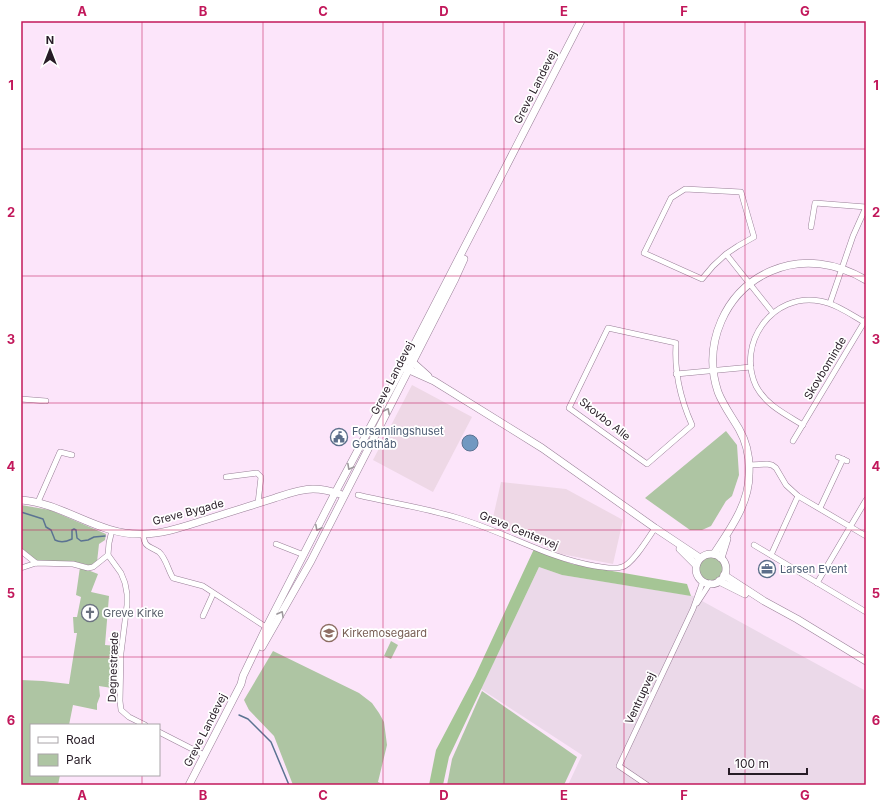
<svg xmlns="http://www.w3.org/2000/svg" width="887" height="806" viewBox="0 0 887 806" font-family="Inter,sans-serif">
<style>
.commercial{fill:#eed8e6}
.industrial{fill:#ebd9e9}
.green{fill:#aec5a3}
.forest{fill:#a5c595}
.water{fill:#7198c1;stroke:#5b7392}
.lines{fill:none;stroke-linecap:round;stroke-linejoin:round}
.stream{stroke:#5b7392;stroke-width:1.5}
.street-casing{stroke:#997f97;stroke-width:6}
.secondary-casing{stroke:#997f97;stroke-width:8}
.street{stroke:#fff;stroke-width:5}
.secondary{stroke:#fff;stroke-width:7}
.oneway{stroke:#9e999d}
.grid{fill:none;stroke:#c2185b;stroke-width:1;stroke-opacity:0.55}
.labels{text-anchor:middle;dominant-baseline:central;stroke-width:3.5;stroke-linejoin:round;paint-order:stroke}
.street-label{font-size:11px;fill:#271c26;stroke:#fff}
.service-label{font-size:11px;fill:#4e5e75;stroke:#fff;text-anchor:start}
.worship-label{font-size:11px;fill:#5b616d;stroke:#fff;text-anchor:start}
.education-label{font-size:11px;fill:#785e54;stroke:#fff;text-anchor:start}
.neatline{fill:none;stroke:#c2185b;stroke-width:1.5}
.grid-label{font-size:13px;text-anchor:middle;font-weight:bold;fill:#c2185b}
</style>
<rect width="100%" height="100%" fill="#fce5fa"/>
<g class="commercial">
<polygon points="412,385 472,417 433,492 373,460"/>
<polygon points="501,482 566,489 623,520 613,564 561,554 521,536 492,522"/>
</g>
<polygon class="industrial" points="539,567 562,575 693,596 866,691 866,785 568,785 582,755 481,689"/>
<g class="green">
<polygon points="726,431 737,445 739,475 732,496 726,501 711,526 702,530 690,530 645,498"/>
<polygon points="21,505 50,510 106,534 105,540 99,544 97,562 92,566 71,561 37,562 21,548"/>
<circle cx="711" cy="569" r="13"/>
<polygon points="80,567 98,574 91,592 109,596 105,645 117,646 117,658 112,688 99,686 100,696 97,704 97,710 73,705 69,725 31,725 31,775 60,775 58,785 21,785 21,680 43,681 69,684 77,633 74,633 73,617 77,617 81,597 76,595"/>
<polygon points="391,641 398,645 391,659 384,656"/>
<polygon points="273,651 359,693 372,703 379,713 384,722 387,745 378,782 385,785 293,785 274,736 249,710 244,700"/>
<polygon points="482,691 577,757 564,785 447,785 452,759"/>
</g>
<polygon class="forest" points="534,549 572,564 687,584 691,596 562,575 539,567 449,757 443,785 429,785 436,750 475,676"/>
<circle class="water" cx="470" cy="443" r="8"/>
<g class="lines">
<g class="stream">
<polyline points="621,21 637,21"/>
<path d="M21,512L43,519L46,527L51,530L55,540C61,543 66,542 72,539V530L74,529L76,530L77,538L81,541L88,540L94,537L105,536"/>
<polyline points="239,715 248,719 271,742 289,785"/>
</g>
<g class="street-casing">
<g id="street">
<polyline points="811,227 815,203 866,207 853,236 830,303"/>
<polyline points="726,254 713,266 702,279 644,253 671,198 685,189 741,192 754,237 738,246 726,254 773,313"/>
<path d="M608,328L676,343C674,372 680,398 692,425L647,464L569,408Z"/>
<polyline points="676,374 751,367"/>
<polyline points="21,399 46,401"/>
<path d="M803,425C785,414 766,405 756,386C736,343 773,292 820,301C836,304 850,314 864,322"/>
<polyline points="793,441 866,319"/>
<polyline points="838,457 847,461"/>
<polyline points="749,465 767,464 772,465 776,468 786,485 798,496 866,536"/>
<polyline points="226,477 257,473 261,477 258,503"/>
<path d="M358,495C391,503 426,508 458,518C505,532 547,558 595,566C605,567 613,570 622,567C632,565 649,537 655,528"/>
<polyline points="38,502 60,452 72,455"/>
<polyline points="820,508 843,459"/>
<polyline points="112,530 109,543 108,555 121,573 125,583 127,594 127,605 121,653 120,701 121,710 129,717 145,725"/>
<path d="M143,534C145,549 149,545 159,552C166,558 168,570 173,578L203,586L269,629"/>
<polyline points="276,544 304,555"/>
<polyline points="754,545 866,612"/>
<polyline points="21,551 36,563"/>
<polyline points="771,555 798,496"/>
<polyline points="21,568 36,563 73,564 88,568 93,567 108,555"/>
<polyline points="817,583 866,500"/>
<polyline points="697,603 710,583"/>
<polyline points="203,616 213,594"/>
<polyline points="159,732 204,755"/>
<polyline points="647,785 619,766 693,609 703,581"/>
</g>
</g>
<g class="secondary-casing">
<g id="secondary">
<polyline points="409,359 428,376"/>
<polyline points="405,368 434,381 542,448 655,528 700,558"/>
<path d="M21,500C64,503 99,536 143,534C164,534 185,526 205,520C228,513 252,505 275,498C287,494 300,489 313,489C323,489 331,491 340,494"/>
<polyline points="680,549 696,565"/>
<path d="M714,554C729,531 749,504 749,475C750,459 747,443 739,429C732,417 723,405 718,392C702,344 725,291 771,271C803,257 837,263 866,280"/>
<circle cx="711" cy="569" r="15"/>
<polyline points="721,558 727,539"/>
<polyline points="724,575 764,601 797,619 866,661"/>
<polyline points="719,581 745,594"/>
<polyline points="262,647 311,561 454,281 464,259"/>
<polyline points="189,785 241,684 243,676 266,628 335,493 411,351 581,21"/>
</g>
</g>
<use href="#street" class="street"/>
<use href="#secondary" class="secondary"/>
</g>
<defs><path id="oneway-chevron" d="M-2-3.5L2.5 0L-2 3.5" fill="none" stroke-width="1.6" stroke-linecap="round" stroke-linejoin="round"/></defs>
<g class="oneway">
<use href="#oneway-chevron" transform="translate(387 411) rotate(-63)"/>
<use href="#oneway-chevron" transform="translate(350 467) rotate(118)"/>
<use href="#oneway-chevron" transform="translate(318 528) rotate(117)"/>
<use href="#oneway-chevron" transform="translate(281 614) rotate(-61)"/>
</g>
<path class="grid" d="M142,21V725M263,21V785M383,21V785M504,21V785M624,21V785M745,21V785M21,149H866M21,276H866M21,403H866M21,530H866M21,657H866M142,775V785"/>
<defs>
<g id="civic-ring" transform="scale(0.9)"><circle r="9.5" fill="#fff" stroke="#5c6f8a" stroke-width="1.5"/><path d="M-.6-6.5H3V-4.5H.6V-3L4-1V1h2V6H-6V1h2V-1L-.6-3ZM-1.2 2.5V6h2.4V2.5Z" fill="#5c6f8a"/></g>
<g id="office-ring" transform="scale(0.9)"><circle r="9.5" fill="#fff" stroke="#5c6f8a" stroke-width="1.5"/><path d="M-6-3h4V-5.5h4V-3h4V5H-6ZM-1-4.5V-3h2v-1.5ZM-6 0V1H6V0Z" fill="#5c6f8a"/></g>
<g id="church-ring" transform="scale(0.9)"><circle r="9.5" fill="#fff" stroke="#6b7280" stroke-width="1.5"/><path d="M-1.2-6h2.4v3.5h3.3v2.4h-3.3V6h-2.4V-.1h-3.3v-2.4h3.3Z" fill="#6b7280"/></g>
<g id="school-ring" transform="scale(0.9)"><circle r="9.5" fill="#fff" stroke="#8d6e63" stroke-width="1.5"/><path d="M0-5L7-2L0 1L-7-2ZM-4 1L0 2.5L4 1V4Q0 6-4 4Z" fill="#8d6e63"/></g>
</defs>
<g fill-rule="evenodd">
<use href="#civic-ring" x="339" y="437"/>
<use href="#office-ring" x="767" y="569"/>
<use href="#church-ring" x="90" y="613"/>
<use href="#school-ring" x="329" y="633"/>
</g>
<g class="labels">
<g class="street-label">
<text transform="translate(535 87) rotate(-63)">Greve Landevej</text>
<text transform="translate(825 368) rotate(-59)">Skovbominde</text>
<text transform="translate(392 378) rotate(-63)">Greve Landevej</text>
<text transform="translate(605 419) rotate(38)">Skovbo Alle</text>
<text transform="translate(188 512) rotate(-15)">Greve Bygade</text>
<text transform="translate(519 530) rotate(22)">Greve Centervej</text>
<text transform="translate(113 667) rotate(-88)">Degnestræde</text>
<text transform="translate(640 698) rotate(-65)">Ventrupvej</text>
<text transform="translate(205 730) rotate(-63)">Greve Landevej</text>
</g>
<g class="service-label">
<text x="352" y="431">Forsamlingshuset<tspan x="352" dy="13">Godthåb</tspan></text>
<text x="780" y="569">Larsen Event</text>
</g>
<g class="worship-label">
<text x="103" y="613">Greve Kirke</text>
</g>
<g class="education-label">
<text x="342" y="633">Kirkemosegaard</text>
</g>
</g>
<rect width="887" height="806" fill="none" stroke="#ffffff" stroke-width="44"/>
<rect x="30" y="724" width="130" height="52" fill="#ffffff" stroke="#a9a4a8"/>
<rect x="38" y="737" width="20" height="6" fill="#ffffff" stroke="#a9a4a8"/>
<text x="66" y="744" font-size="12" fill="#271c26">Road</text>
<rect x="38" y="754" width="20" height="12" fill="#aec5a3" stroke="#a9a4a8"/>
<text x="66" y="764" font-size="12" fill="#271c26">Park</text>
<g transform="translate(50 50)" stroke="#ffffff" stroke-width="3" paint-order="stroke">
<path d="M0-3L7 15L0 10L-7 15Z" fill="#271c26"/>
<text y="-6" font-size="11" font-weight="bold" text-anchor="middle" fill="#271c26">N</text>
</g>
<path d="M729 768v6h78v-6" fill="none" stroke="#271c26" stroke-width="2"/>
<text x="735" y="768" font-size="12" fill="#271c26" stroke="#ffffff" stroke-width="3" paint-order="stroke">100 m</text>
<rect x="22" y="22" width="843" height="762" class="neatline"/>
<g class="grid-label">
<text x="82" y="16">A</text>
<text x="203" y="16">B</text>
<text x="323" y="16">C</text>
<text x="444" y="16">D</text>
<text x="564" y="16">E</text>
<text x="684" y="16">F</text>
<text x="805" y="16">G</text>
<text x="11" y="90">1</text>
<text x="876" y="90">1</text>
<text x="11" y="217">2</text>
<text x="876" y="217">2</text>
<text x="11" y="344">3</text>
<text x="876" y="344">3</text>
<text x="11" y="471">4</text>
<text x="876" y="471">4</text>
<text x="11" y="598">5</text>
<text x="876" y="598">5</text>
<text x="11" y="725">6</text>
<text x="876" y="725">6</text>
<text x="82" y="800">A</text>
<text x="203" y="800">B</text>
<text x="323" y="800">C</text>
<text x="444" y="800">D</text>
<text x="564" y="800">E</text>
<text x="684" y="800">F</text>
<text x="805" y="800">G</text>
</g>
</svg>
